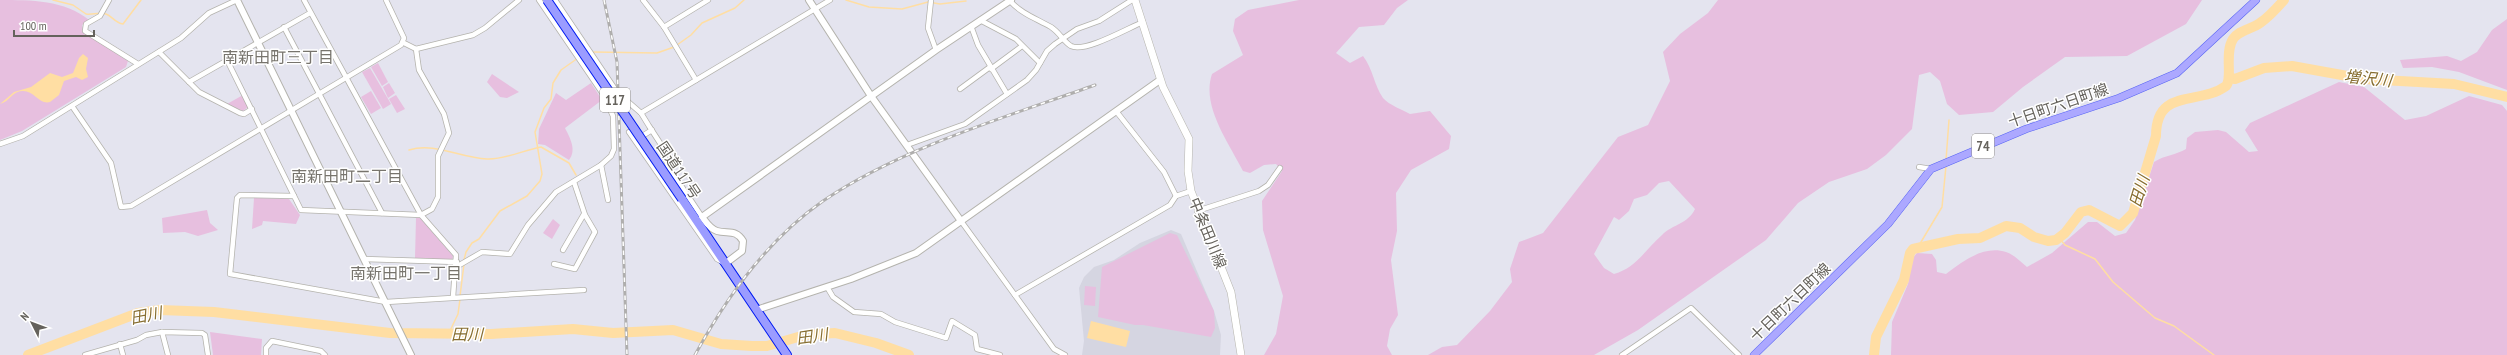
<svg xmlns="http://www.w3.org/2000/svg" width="2507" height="355" viewBox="0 0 2507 355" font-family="'PT Sans Narrow','Noto Sans JP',sans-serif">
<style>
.education{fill:#d5d5e1}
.green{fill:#e7bfdf;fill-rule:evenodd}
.water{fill:#ffdea3}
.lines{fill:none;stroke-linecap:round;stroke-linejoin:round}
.stream{stroke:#ffdea3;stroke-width:1.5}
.river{stroke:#ffdea3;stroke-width:10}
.minor-casing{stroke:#b4b3ad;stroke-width:6}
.tertiary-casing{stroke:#b4b3ad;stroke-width:8}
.secondary-casing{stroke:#b7b6ae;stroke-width:8}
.primary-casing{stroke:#5764f4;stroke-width:8}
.trunk-casing{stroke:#001bf2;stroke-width:10}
.minor{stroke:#fff;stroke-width:4.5}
.tertiary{stroke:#fff;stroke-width:6}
.secondary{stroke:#fff;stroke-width:7}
.primary{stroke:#aca8ff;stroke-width:7}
.trunk{stroke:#9b9cff;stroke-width:8}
.rail-casing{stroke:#afaead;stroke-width:3}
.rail{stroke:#fff;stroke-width:1.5;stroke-dasharray:4.5;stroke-linecap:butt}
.trunk-bridge-casing{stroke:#001bf2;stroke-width:10;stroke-linecap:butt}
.trunk-bridge{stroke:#9b9cff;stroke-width:8}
.labels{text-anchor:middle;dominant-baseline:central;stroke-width:3;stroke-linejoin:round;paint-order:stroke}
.shield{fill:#fff;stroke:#93918d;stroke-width:1}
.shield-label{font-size:14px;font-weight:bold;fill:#65625c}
.street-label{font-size:15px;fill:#65625c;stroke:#fff}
.neighbourhood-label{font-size:16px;fill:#77746d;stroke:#fff}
.water-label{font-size:16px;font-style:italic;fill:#876e31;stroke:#fff}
</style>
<rect width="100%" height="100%" fill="#e4e4ef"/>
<polygon class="education" points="1171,230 1181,234 1214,311 1221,335 1220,355 1082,355 1084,341 1079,288 1084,277 1094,267 1114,260 1140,243"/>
<g class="green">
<path d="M0,0C31,0 65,0 89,20L82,25L83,32L128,61L126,67L22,131L0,140Z"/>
<path d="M1299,0H1408L1397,8L1384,25L1359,27L1336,53L1350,63L1363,56C1373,69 1374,85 1383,98C1389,105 1403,110 1410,114L1430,111L1451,136L1449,149L1411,170L1396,193L1397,231L1391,260L1398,315L1390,329L1387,346L1392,355H1264L1276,334L1283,296L1263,230L1262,201L1282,171L1276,164L1264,165L1250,173L1243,171C1229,143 1201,106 1212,74L1243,55L1233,31L1235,19L1248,10Z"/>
<path d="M1718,0H2202L2186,24L2127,56L2065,57L2023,87L1993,112L1959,115L1947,104L1940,81L1930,72L1919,75L1912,129L1886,155L1867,169L1829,182L1798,203L1766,240L1638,330L1594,355H1428L1442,347L1457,345L1490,311L1512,282L1510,269L1519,242L1543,233L1618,137L1648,125L1670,81L1663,52L1680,34L1708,13ZM1669,181L1695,209C1688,224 1673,224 1662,235C1645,250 1636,268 1614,274L1604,268L1594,254L1614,217L1619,220L1629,211L1634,199L1647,195L1659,183Z"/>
<polygon points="2507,19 2507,90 2459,72 2432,67 2403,68 2400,60 2447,56 2461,61 2477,52 2492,30"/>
<polygon points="378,63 388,82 382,86 371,67"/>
<polygon points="370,68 391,104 383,109 362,72"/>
<polygon points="492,74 519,92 507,98 500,97 487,82"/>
<path d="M2339,82L2364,87L2405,120L2426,116L2469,96L2502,105L2507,111V355H1891L1892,322L1908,284L1912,259L1917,253L1932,254L1936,260L1937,272L1946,274C1963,261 1984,245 2006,252C2013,254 2021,262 2027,267L2052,253L2088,222H2097L2115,236L2126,233L2135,220L2154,162C2165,155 2176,155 2186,149L2187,138L2195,132L2218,130L2226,132L2249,152L2258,151L2245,130L2250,123Z"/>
<polygon points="389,83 395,93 388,98 383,87"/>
<path d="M591,83L602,100L565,128C570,138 577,150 569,160L545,145L538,144L539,129L556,93L566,100Z"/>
<polygon points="371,91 381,108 371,114 361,97"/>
<polygon points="243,95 248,107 243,111 227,104"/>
<polygon points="396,95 405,109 397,113 389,99"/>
<polygon points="254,198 289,199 300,215 296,224 263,221 262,225 252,229"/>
<polygon points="207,210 210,223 218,230 198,236 185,232 163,233 162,218"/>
<polygon points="416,218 420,218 453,256 452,260 415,258"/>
<polygon points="553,219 560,225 552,239 543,233"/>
<polygon points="1170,233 1177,235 1214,311 1215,328 1211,337 1143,325 1135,325 1098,317 1102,267"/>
<polygon points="1085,286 1096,287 1095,306 1084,305"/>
<polygon points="210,332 262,339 261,355 213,355"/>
</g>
<g class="water">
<path d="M83,54L88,58L86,69L88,77L82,80L76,77L64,81L59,95L50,102C39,105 34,90 22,91C13,91 9,102 0,104L14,92L31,87L50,73L62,77L73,73L79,58Z"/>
<polygon points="1091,321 1130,331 1126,347 1087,338"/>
</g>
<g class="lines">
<g class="stream">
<path d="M53,0L73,5L86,14C93,15 98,12 106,14C112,16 115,23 123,24L141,0"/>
<polyline points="846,0 869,7 902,9 928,2 940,4 966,1"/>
<polyline points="677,45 691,35 702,23 735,8 744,0"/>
<polyline points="593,52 657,53 674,47"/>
<path d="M409,150C435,142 460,158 487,159C504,160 524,150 541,147L569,163L576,175"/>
<polyline points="1946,160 1949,120"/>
<polyline points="2059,238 2065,245 2095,259 2113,282 2155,318 2174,326 2214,355"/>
<polyline points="1918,247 1942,207 1946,166"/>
<polyline points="464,260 466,252 472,243 479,239 500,211 527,196 540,181 542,174 535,132 544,108 551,99 553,83 561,70 578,58"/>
<polyline points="460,296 464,264"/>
<polyline points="448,335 458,314 460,299"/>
</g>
<g class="river">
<polyline points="2229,78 2235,79 2264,68 2292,66 2364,79 2454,84 2507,97"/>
<polyline points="28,355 138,313 160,310 214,312 390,333 491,334 573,329 613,333 673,330 721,344 752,346 767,346 805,335 835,333 876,343 909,355"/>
<path d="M1874,355L1876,337L1904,280L1910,253L1913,249L1958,239L1980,238L2006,226L2020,228L2034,237L2048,241L2056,240L2065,233L2081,212L2089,210L2120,226L2133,213L2156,136C2156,87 2199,106 2226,86C2233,78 2224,53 2233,39C2239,30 2252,29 2260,23C2269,17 2277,8 2284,0"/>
</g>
<g class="minor-casing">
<g id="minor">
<polyline points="109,0 100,16 86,24 85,31 138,64"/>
<polyline points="304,0 421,215 456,255 453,297"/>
<polyline points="555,0 615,89"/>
<polyline points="643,0 664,27 696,80"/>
<polyline points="931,0 928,28 936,50"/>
<path d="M1010,1C1022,14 1035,18 1051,27C1059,32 1064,42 1071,46C1085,53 1128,28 1143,22"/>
<polyline points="980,20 1016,39 1040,63"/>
<polyline points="971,26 978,45 1007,94"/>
<polyline points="284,27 382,213"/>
<polyline points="664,27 708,0"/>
<polyline points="404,43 416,49 473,35 485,28 519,0"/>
<polyline points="159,52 199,92 240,113 244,114 252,109"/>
<polyline points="227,60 301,210 421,215 432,209 438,197 438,156 449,133 444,114 419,70 416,49"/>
<polyline points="991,69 1022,46"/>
<polyline points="189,82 310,13"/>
<polyline points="960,89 990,67"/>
<polyline points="626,100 641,113 649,126 660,143 668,166 702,217"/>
<polyline points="72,106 111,163 121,207 131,206 401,45 404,38 386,0"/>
<polyline points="1116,111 1164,172 1176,196"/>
<polyline points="641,113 830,0"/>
<polyline points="629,132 717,259 724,263"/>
<polyline points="639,138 652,130"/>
<polyline points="0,144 23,136 181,38 209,13 237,0"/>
<polyline points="907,145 965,124 1027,80 1036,70 1047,51 1055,44 1077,29 1099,21 1132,0"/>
<polyline points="601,165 608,200"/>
<polyline points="1919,167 1931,169"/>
<polyline points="294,196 240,195 237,198 230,274 386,302 584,290"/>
<polyline points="1197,211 1259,191 1268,185 1280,168"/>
<polyline points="961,221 1054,349 1065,355"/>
<polyline points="563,250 584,214"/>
<polyline points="364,259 457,262"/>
<polyline points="554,264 575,269 595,232 585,215 574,182"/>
<polyline points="456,267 482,252 510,254 528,225 556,192 601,165 611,156 614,149 613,116 603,94 539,0"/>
<polyline points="827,287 833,297 854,312 881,314 895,322 946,338 952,321 975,335 977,349 1000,355"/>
<polyline points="1015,295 1170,205 1176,196 1191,191"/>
<polyline points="162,332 168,355"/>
<polyline points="120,344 123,355"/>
<polyline points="85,355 137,340 146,335 162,332 202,333 205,335 208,355"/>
<polyline points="266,355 266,348 272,341 321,351 325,355"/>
<polyline points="1622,355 1691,308 1739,355"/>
</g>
</g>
<g class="tertiary-casing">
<g id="tertiary">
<polyline points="237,0 411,355"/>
<polyline points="809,0 871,96 961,221"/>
<path d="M726,263L742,251L743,241C736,229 728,234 717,231C710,229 706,222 702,217L936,50L1011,0"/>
<polyline points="756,310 851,279 916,253 1160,80"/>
</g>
</g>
<g class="secondary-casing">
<polyline id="secondary" points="1135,0 1163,87 1189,139 1188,171 1191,191 1231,292 1241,355"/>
</g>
<g class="primary-casing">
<polyline id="primary" points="1754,355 1888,224 1931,169 2026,129 2119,98 2177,73 2256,0"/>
</g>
<g class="trunk-casing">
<polyline id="trunk" points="682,199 787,355"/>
</g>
<use href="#minor" class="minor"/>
<use href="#tertiary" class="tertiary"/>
<use href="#secondary" class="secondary"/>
<use href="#primary" class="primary"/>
<use href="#trunk" class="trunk"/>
<g class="rail-casing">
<g id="rail">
<polyline points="604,0 617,62 627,355"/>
<path d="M695,355C727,296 767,240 823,201C901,148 1006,117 1095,85"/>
</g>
</g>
<use href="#rail" class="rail"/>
<g class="trunk-bridge-casing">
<polyline id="trunk-bridge" points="547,0 682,199"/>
</g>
<use href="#trunk-bridge" class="trunk-bridge"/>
</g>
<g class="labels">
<g class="shield">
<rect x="600" y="88" width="30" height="24" rx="3"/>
<rect x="1972" y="134" width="22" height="24" rx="3"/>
</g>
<g class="shield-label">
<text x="615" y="100">117</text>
<text x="1983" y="146">74</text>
</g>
<g class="street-label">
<text transform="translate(2058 105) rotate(-19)">十日町六日町線</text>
<text transform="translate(679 170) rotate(56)">国道117号</text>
<text transform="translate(1208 233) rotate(68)">中条田川線</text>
<text transform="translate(1790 302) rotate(-44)">十日町六日町線</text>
</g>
<g class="neighbourhood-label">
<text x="278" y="57">南新田町三丁目</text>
<text x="347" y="176">南新田町二丁目</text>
<text x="406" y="273">南新田町一丁目</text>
</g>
<g class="water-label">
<text transform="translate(2368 78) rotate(6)">増沢川</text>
<text transform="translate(2139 191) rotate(-73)">田川</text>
<text transform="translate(146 315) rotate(-11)">田川</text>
<text x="467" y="334">田川</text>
<text transform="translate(812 336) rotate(-8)">田川</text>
</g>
</g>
<g transform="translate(32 323) rotate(312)" stroke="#ffffff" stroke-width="3" paint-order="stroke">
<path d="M0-3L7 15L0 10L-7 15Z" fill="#65625c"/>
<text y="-6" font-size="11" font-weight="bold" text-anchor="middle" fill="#65625c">N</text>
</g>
<path d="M14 30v6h80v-6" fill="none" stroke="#65625c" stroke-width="2"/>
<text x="20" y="30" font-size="12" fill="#65625c" stroke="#ffffff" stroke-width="3" paint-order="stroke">100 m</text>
</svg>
